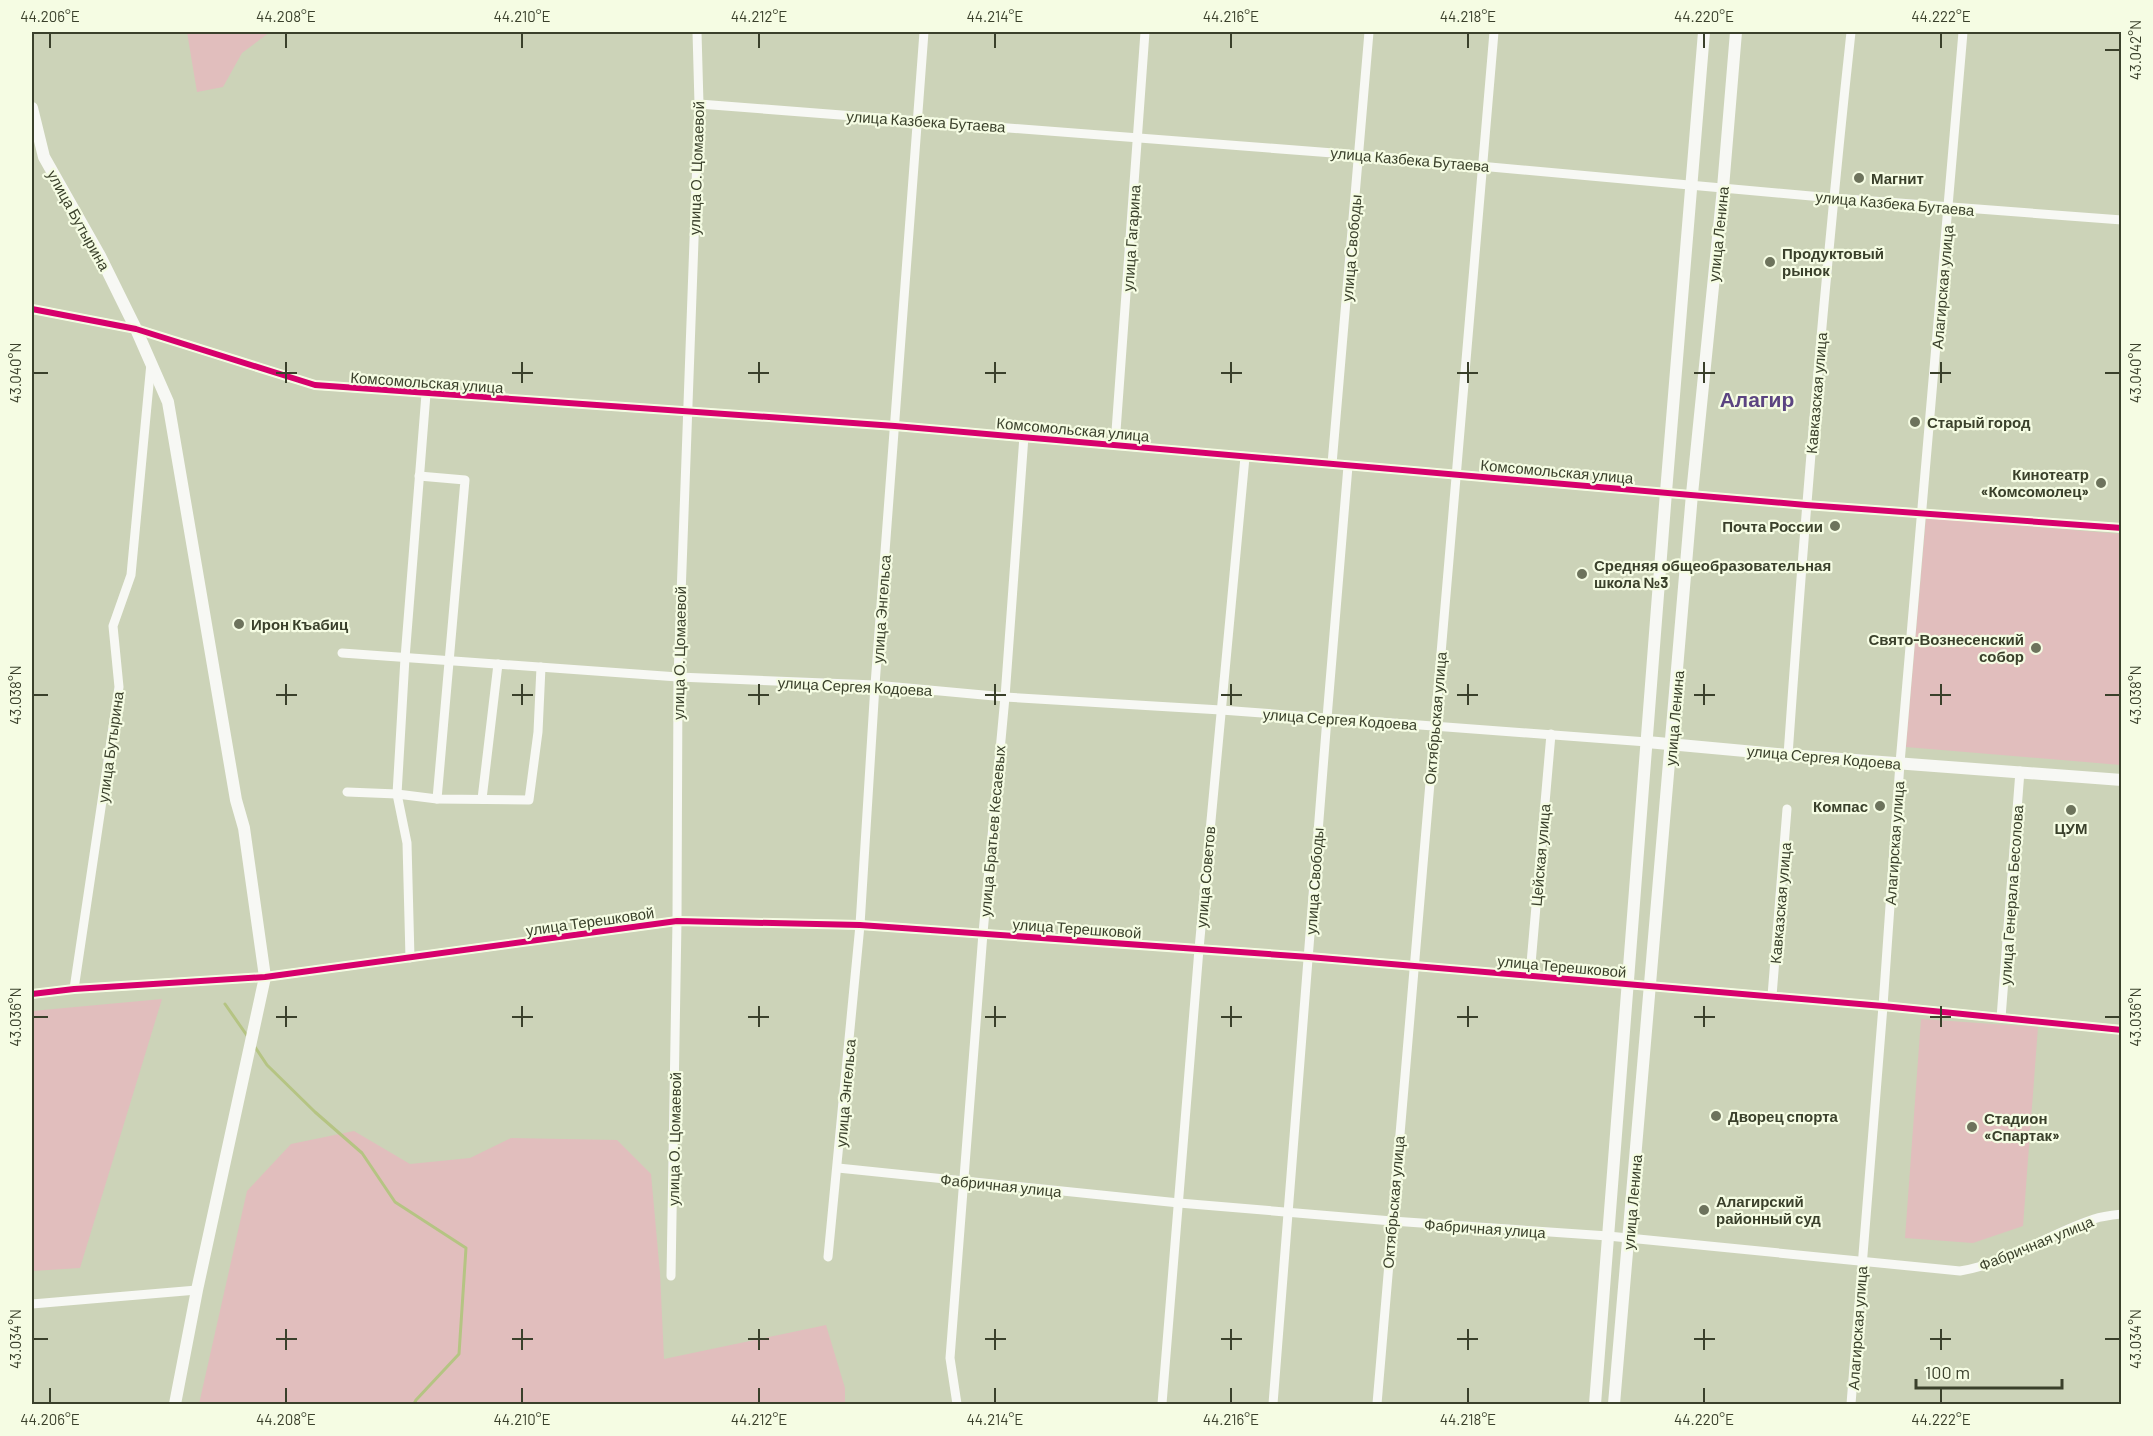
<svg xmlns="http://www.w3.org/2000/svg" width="2153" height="1436" viewBox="0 0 2153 1436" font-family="Barlow,sans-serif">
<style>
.green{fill:#e1bebd}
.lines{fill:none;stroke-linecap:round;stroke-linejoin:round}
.stream{stroke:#b5c483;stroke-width:3}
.street{stroke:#f7f8f4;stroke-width:9}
.secondary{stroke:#f7f8f4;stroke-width:12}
.cycleway-casing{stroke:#f5fce3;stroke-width:10}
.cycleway{stroke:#d6006c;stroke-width:6}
.ticks{fill:none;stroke:#3a402b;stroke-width:2}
.poi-dot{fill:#6d735c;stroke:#f5fce3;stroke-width:2}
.labels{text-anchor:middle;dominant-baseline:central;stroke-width:4.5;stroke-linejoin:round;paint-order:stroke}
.street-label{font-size:15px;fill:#3a402b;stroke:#f5fce3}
.poi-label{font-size:15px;font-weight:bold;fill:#3a402b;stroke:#f5fce3;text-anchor:start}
.district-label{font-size:21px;font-weight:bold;fill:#5b4481;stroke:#f5fce3}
.neatline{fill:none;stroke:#3a402b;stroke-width:2}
.ticks-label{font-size:15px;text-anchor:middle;fill:#3a402b}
</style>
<rect width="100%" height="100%" fill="#ccd3b8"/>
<g class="green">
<polygon points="187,32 270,32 242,53 223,87 197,92"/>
<polygon points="1926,518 2121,534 2121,765 1906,747"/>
<polygon points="162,999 80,1268 32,1271 32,1011"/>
<polygon points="1921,1019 2038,1027 2023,1226 1973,1243 1905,1238"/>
<polygon points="354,1131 410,1164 470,1158 511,1138 617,1140 651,1174 660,1273 664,1359 826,1325 845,1388 845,1404 199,1404 247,1191 291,1144"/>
</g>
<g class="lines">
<g class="stream">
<polyline points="225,1004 248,1037"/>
<polyline points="255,1047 267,1065 315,1112 362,1153 395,1202 466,1248 459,1354 416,1400 414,1404"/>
</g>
<g class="street">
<polyline points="699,104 1359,155 1833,198 2122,220"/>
<polyline points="32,309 136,329 315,385 895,426 1806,505 2122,528"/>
<polyline points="1115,445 1145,32"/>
<polyline points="1332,464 1369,32"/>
<polyline points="419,476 465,480 437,799"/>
<polyline points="342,653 678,677 875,685 1005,697 1221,710 1647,742"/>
<path d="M1788,755C1805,513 1825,272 1851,32"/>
<polyline points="347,792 397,794 437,799 529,800 538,732 541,667"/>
<polyline points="482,799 498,664"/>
<polyline points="410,958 407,843 397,794 405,658 426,394"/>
<polyline points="1530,975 1551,734"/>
<polyline points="74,989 119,687 113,626 131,575 151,363"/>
<polyline points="32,994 74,989 265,977 677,921 860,925 1309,957 1883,1006 2122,1030"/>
<polyline points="1772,996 1787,809"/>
<polyline points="2001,1018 2020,771"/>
<path d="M838,1168L1179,1203L1392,1221L1608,1236L1960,1271C2009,1263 2048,1234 2094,1219C2103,1216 2113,1215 2122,1214"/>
<polyline points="828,1257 860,925 875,685 924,32"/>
<polyline points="671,1276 677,921 678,677 699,104 697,32"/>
<polyline points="32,1304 197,1290"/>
<polyline points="957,1404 950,1358 983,933 1005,697 1024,436"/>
<polyline points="1162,1404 1199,949 1245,457"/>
<polyline points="1273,1404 1327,718 1348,466"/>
<polyline points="1377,1404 1494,32"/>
<polyline points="1851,1404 1883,1006 1900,763 1963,32"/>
</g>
<g class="secondary">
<polyline points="32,108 44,157 100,256 136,329 168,402 236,800 244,828 265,977 197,1290 175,1404"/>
<polyline points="1647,742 1788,755 2122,780"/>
<polyline points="1595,1404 1666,492 1704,32"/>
<polyline points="1614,1404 1692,494 1723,188 1736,32"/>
</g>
<g class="cycleway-casing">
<g id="cycleway">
<polyline points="32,309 136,329 315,385 895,426 1806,505 2122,528"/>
<polyline points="32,994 74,989 265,977 677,921 860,925 1309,957 1883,1006 2122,1030"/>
</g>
</g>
<use href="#cycleway" class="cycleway"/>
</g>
<path class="ticks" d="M50,33V48M286,33V48M522,33V48M759,33V48M995,33V48M1231,33V48M1468,33V48M1704,33V48M1941,33V48M2105,50H2120M286,362V383M522,362V383M759,362V383M995,362V383M1231,362V383M1468,362V383M1704,362V383M1941,362V383M33,373H48M276,373H297M512,373H533M748,373H769M985,373H1006M1221,373H1242M1457,373H1478M1694,373H1715M1930,373H1951M2105,373H2120M286,684V705M522,684V705M759,684V705M995,684V705M1231,684V705M1468,684V705M1704,684V705M1941,684V705M33,695H48M276,695H297M512,695H533M748,695H769M985,695H1006M1221,695H1242M1457,695H1478M1694,695H1715M1930,695H1951M2105,695H2120M286,1006V1027M522,1006V1027M759,1006V1027M995,1006V1027M1231,1006V1027M1468,1006V1027M1704,1006V1027M1941,1006V1027M33,1017H48M276,1017H297M512,1017H533M748,1017H769M985,1017H1006M1221,1017H1242M1457,1017H1478M1694,1017H1715M1930,1017H1951M2105,1017H2120M286,1329V1350M522,1329V1350M759,1329V1350M995,1329V1350M1231,1329V1350M1468,1329V1350M1704,1329V1350M1941,1329V1350M33,1339H48M276,1339H297M512,1339H533M748,1339H769M985,1339H1006M1221,1339H1242M1457,1339H1478M1694,1339H1715M1930,1339H1951M2105,1339H2120M50,1388V1403M286,1388V1403M522,1388V1403M759,1388V1403M995,1388V1403M1231,1388V1403M1468,1388V1403M1704,1388V1403M1941,1388V1403"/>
<g class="poi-dot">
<circle cx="1859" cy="178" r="6"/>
<circle cx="1770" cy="262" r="6"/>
<circle cx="1915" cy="422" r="6"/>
<circle cx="2101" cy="483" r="6"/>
<circle cx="1835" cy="526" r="6"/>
<circle cx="1582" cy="574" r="6"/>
<circle cx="239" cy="624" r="6"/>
<circle cx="2036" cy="648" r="6"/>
<circle cx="1880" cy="806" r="6"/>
<circle cx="2071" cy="810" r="6"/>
<circle cx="1716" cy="1116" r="6"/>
<circle cx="1972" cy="1127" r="6"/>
<circle cx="1704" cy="1210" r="6"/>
</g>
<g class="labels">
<g class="street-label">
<text transform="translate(926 121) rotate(4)">улица Казбека Бутаева</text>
<text transform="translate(1410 159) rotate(5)">улица Казбека Бутаева</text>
<text transform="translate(696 168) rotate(-88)">улица О. Цомаевой</text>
<text transform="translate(1895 203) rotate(5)">улица Казбека Бутаева</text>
<text transform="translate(79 220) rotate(61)">улица Бутырина</text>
<text transform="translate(1718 234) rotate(-84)">улица Ленина</text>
<text transform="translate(1131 238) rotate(-86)">улица Гагарина</text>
<text transform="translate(1351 248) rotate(-85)">улица Свободы</text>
<text transform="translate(1942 287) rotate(-85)">Алагирская улица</text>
<text transform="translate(427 382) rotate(4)">Комсомольская улица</text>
<text transform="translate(1816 393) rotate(-85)">Кавказская улица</text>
<text transform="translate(1073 429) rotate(5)">Комсомольская улица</text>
<text transform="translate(1557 471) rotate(5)">Комсомольская улица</text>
<text transform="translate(881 609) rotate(-86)">улица Энгельса</text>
<text transform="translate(679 653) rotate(-89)">улица О. Цомаевой</text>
<text transform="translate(855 686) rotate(3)">улица Сергея Кодоева</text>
<text transform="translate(1435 718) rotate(-85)">Октябрьская улица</text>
<text transform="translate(1674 718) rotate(-85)">улица Ленина</text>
<text transform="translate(1340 719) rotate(4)">улица Сергея Кодоева</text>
<text transform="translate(110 747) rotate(-82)">улица Бутырина</text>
<text transform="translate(1824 757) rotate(5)">улица Сергея Кодоева</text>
<text transform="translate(992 831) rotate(-85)">улица Братьев Кесаевых</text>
<text transform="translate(1894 843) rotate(-86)">Алагирская улица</text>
<text transform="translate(1540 855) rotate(-85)">Цейская улица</text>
<text transform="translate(1205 877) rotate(-85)">улица Советов</text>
<text transform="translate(1314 881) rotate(-86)">улица Свободы</text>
<text transform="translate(2011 895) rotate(-86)">улица Генерала Бесолова</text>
<text transform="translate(1780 903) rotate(-85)">Кавказская улица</text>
<text transform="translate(590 921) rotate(-8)">улица Терешковой</text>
<text transform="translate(1077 928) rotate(4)">улица Терешковой</text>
<text transform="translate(1562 966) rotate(5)">улица Терешковой</text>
<text transform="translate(845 1093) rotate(-85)">улица Энгельса</text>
<text transform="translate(674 1139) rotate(-89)">улица О. Цомаевой</text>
<text transform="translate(1001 1185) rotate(6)">Фабричная улица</text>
<text transform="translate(1393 1202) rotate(-85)">Октябрьская улица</text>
<text transform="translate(1632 1202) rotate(-85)">улица Ленина</text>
<text transform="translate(1485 1228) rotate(4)">Фабричная улица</text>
<text transform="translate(2036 1243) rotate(-22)">Фабричная улица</text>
<text transform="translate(1857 1328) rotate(-86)">Алагирская улица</text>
</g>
<g class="poi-label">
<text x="1871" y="178">Магнит</text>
<text x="1782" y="253">Продуктовый<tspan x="1782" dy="17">рынок</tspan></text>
<text x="1927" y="422">Старый город</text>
<text x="2089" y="474" text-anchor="end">Кинотеатр<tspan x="2089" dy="17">«Комсомолец»</tspan></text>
<text x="1823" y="526" text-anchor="end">Почта России</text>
<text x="1594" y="565">Средняя общеобразовательная<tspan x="1594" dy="17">школа №3</tspan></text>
<text x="251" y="624">Ирон Къабиц</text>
<text x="2024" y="639" text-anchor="end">Свято-Вознесенский<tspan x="2024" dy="17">собор</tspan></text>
<text x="1868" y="806" text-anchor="end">Компас</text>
<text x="2071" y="828" text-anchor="middle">ЦУМ</text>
<text x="1728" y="1116">Дворец спорта</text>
<text x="1984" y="1118">Стадион<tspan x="1984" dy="17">«Спартак»</tspan></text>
<text x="1716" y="1201">Алагирский<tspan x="1716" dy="17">районный суд</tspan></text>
</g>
<g class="district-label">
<text x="1757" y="398">Алагир</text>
</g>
</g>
<rect width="2153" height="1436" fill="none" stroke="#f5fce3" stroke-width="66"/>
<path d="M1916 1379v9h146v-9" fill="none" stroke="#3a402b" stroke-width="3"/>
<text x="1925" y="1379" font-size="18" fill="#3a402b" stroke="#f5fce3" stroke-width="4.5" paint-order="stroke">100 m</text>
<rect x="33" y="33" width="2087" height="1370" class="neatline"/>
<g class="ticks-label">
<text x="50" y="22">44.206°E</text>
<text x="286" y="22">44.208°E</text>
<text x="522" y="22">44.210°E</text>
<text x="759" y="22">44.212°E</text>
<text x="995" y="22">44.214°E</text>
<text x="1231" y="22">44.216°E</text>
<text x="1468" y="22">44.218°E</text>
<text x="1704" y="22">44.220°E</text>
<text x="1941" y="22">44.222°E</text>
<text transform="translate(2136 50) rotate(-90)" y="5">43.042°N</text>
<text transform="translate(16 373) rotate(-90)" y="5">43.040°N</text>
<text transform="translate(2136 373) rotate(-90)" y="5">43.040°N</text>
<text transform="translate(16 695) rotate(-90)" y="5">43.038°N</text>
<text transform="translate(2136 695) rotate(-90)" y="5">43.038°N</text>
<text transform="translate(16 1017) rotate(-90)" y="5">43.036°N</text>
<text transform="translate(2136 1017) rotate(-90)" y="5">43.036°N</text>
<text transform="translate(16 1339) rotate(-90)" y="5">43.034°N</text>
<text transform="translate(2136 1339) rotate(-90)" y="5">43.034°N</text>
<text x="50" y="1425">44.206°E</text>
<text x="286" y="1425">44.208°E</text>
<text x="522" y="1425">44.210°E</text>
<text x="759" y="1425">44.212°E</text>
<text x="995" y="1425">44.214°E</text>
<text x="1231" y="1425">44.216°E</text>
<text x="1468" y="1425">44.218°E</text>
<text x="1704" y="1425">44.220°E</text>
<text x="1941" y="1425">44.222°E</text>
</g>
</svg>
